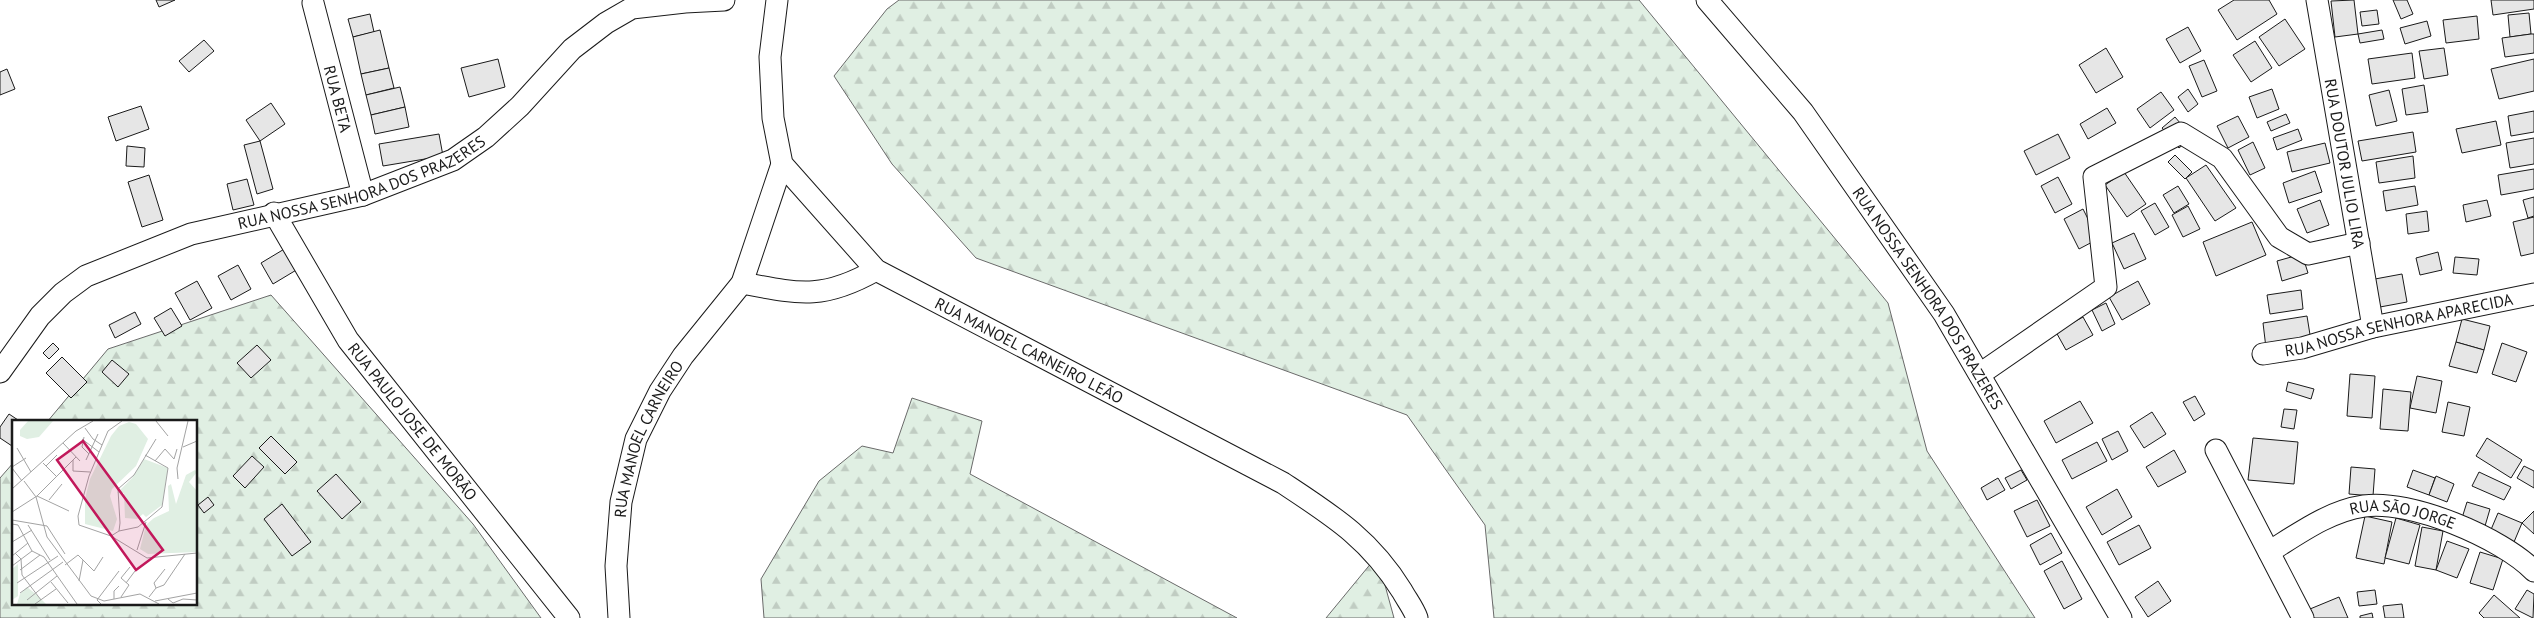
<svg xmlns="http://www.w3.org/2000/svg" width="2534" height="618" viewBox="0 0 2534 618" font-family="'PT Sans',sans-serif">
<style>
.forest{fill:url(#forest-firs);stroke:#6a6a6a}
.building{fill:#e6e6e6;stroke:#1a1a1a}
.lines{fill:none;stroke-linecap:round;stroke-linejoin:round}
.minor-casing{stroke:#1a1a1a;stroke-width:23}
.minor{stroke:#fff;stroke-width:21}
.labels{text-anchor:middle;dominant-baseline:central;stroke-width:4;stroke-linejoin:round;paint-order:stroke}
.street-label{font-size:16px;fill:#1a1a1a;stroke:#fff}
.inset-road{fill:none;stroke:#a3a3a3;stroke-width:1}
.view{fill:#c2185b;fill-opacity:0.15;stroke:#c2185b;stroke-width:2.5}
.inset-edge{fill:none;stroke:#1a1a1a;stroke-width:2.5}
</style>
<defs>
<pattern id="forest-firs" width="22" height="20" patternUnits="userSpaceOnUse" patternTransform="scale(1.25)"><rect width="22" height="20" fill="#e0efe3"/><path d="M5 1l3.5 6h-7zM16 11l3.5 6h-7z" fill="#c0ccc2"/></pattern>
</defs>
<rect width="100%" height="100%" fill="#fff"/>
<g class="forest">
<polygon points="899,0 1639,0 1888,303 1927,451 2035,618 1494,618 1485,525 1407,415 976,258 892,164 834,76 887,9"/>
<polygon points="271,295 473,524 541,618 0,618 0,478 14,462 14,604 196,604 196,422 47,422 108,349"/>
<polygon points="912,398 982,421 970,474 1237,618 764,618 761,579 819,481 862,446 893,453"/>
<polygon points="1377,556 1394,618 1326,618"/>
</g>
<g class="building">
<polygon points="156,0 175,0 159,7"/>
<polygon points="2234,0 2269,0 2277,14 2237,40 2218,10"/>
<polygon points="2354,0 2358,34 2335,37 2331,1"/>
<polygon points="2393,0 2407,0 2413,14 2401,19"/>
<polygon points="2491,0 2534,0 2534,9 2493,15"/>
<polygon points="2377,10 2379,24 2362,26 2360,12"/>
<polygon points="2529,13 2531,34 2510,37 2508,15"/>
<polygon points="370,14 374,32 353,37 348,19"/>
<polygon points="2477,16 2479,39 2446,43 2443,20"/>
<polygon points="2285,19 2305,49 2279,66 2259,37"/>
<polygon points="2427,21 2431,36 2405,44 2400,28"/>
<polygon points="2188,27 2201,51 2180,63 2166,39"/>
<polygon points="380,30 389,68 361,74 353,37"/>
<polygon points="2382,30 2384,39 2360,43 2358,34"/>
<polygon points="2531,34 2534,34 2534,53 2505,57 2502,38"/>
<polygon points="204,40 214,51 189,72 179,61"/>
<polygon points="2255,41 2272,68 2251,82 2233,55"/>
<polygon points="2106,48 2123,77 2096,93 2079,65"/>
<polygon points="2444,48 2448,75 2424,79 2419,51"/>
<polygon points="2412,53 2415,78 2372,84 2368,59"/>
<polygon points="498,59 505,87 469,97 461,68"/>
<polygon points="2534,59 2534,91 2499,99 2491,69"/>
<polygon points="2204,60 2217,91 2202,97 2189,66"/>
<polygon points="389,68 394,88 366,95 361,74"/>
<polygon points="7,69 15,89 0,95 0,72"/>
<polygon points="2424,85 2428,112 2406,115 2402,89"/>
<polygon points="400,87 405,107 371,115 366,95"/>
<polygon points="2188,89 2198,104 2188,112 2178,97"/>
<polygon points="2272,89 2279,109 2257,118 2249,97"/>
<polygon points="2389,90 2397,121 2376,126 2369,95"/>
<polygon points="2161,92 2174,110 2150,128 2137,109"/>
<polygon points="271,103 285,124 260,141 246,120"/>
<polygon points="141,106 149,129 116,141 108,117"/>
<polygon points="405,107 409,127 375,134 371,115"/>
<polygon points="2107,108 2116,123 2088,139 2080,124"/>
<polygon points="2534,111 2534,132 2511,136 2508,116"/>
<polygon points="2286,114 2290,123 2271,131 2267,122"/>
<polygon points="2238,116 2249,137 2228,148 2217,126"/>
<polygon points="2175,117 2192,137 2179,148 2162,128"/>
<polygon points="2496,121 2501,145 2462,153 2456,129"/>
<polygon points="2298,129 2302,140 2277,150 2273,138"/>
<polygon points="2413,132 2416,152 2362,161 2358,141"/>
<polygon points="439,134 443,156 383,166 379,144"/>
<polygon points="2058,134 2070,158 2036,175 2024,151"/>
<polygon points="2534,138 2534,164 2510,168 2506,143"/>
<polygon points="260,141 273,189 257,194 244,145"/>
<polygon points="2253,142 2265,168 2250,175 2238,150"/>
<polygon points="2325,143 2330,163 2292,172 2287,152"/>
<polygon points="127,146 145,148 144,167 126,166"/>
<polygon points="2175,155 2192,172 2185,179 2168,162"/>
<polygon points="2413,156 2415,178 2379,183 2376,162"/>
<polygon points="2206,165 2236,208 2215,221 2186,178"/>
<polygon points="2534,169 2534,189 2501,195 2498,175"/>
<polygon points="2315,171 2322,192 2289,203 2283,183"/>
<polygon points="2124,172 2146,204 2127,217 2105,185"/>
<polygon points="149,175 163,220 142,227 128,182"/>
<polygon points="2058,177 2072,204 2055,213 2041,186"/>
<polygon points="247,179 254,205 233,210 227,184"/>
<polygon points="2178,186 2189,204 2174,213 2163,195"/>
<polygon points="2415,186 2418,205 2386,211 2383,191"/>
<polygon points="2534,197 2534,216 2528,218 2523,200"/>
<polygon points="2320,200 2329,225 2307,233 2297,209"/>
<polygon points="2487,200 2491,216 2466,222 2463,205"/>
<polygon points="2155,203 2169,227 2155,235 2141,211"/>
<polygon points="2188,206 2200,229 2183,237 2172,215"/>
<polygon points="2083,209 2098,239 2079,249 2064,219"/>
<polygon points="2427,211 2429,231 2408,234 2406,214"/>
<polygon points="2534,217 2534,253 2521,256 2513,222"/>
<polygon points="2252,222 2266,255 2216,276 2203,242"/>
<polygon points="2134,233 2146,259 2124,269 2112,243"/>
<polygon points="291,245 303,266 273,284 261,263"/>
<polygon points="2438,252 2442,270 2420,275 2416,258"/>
<polygon points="2302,254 2308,273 2282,281 2277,261"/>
<polygon points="2455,257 2479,259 2477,275 2453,273"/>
<polygon points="238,265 251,289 231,300 218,276"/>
<polygon points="2402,274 2407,302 2380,307 2375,279"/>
<polygon points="197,281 212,308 190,320 175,293"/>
<polygon points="2138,281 2150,304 2122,320 2109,297"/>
<polygon points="2301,290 2303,309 2270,314 2267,295"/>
<polygon points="2106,303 2115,324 2102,331 2092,310"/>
<polygon points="171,308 182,326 165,336 154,318"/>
<polygon points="135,312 141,324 115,338 109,325"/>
<polygon points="2307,316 2311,341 2266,348 2263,323"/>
<polygon points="2083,317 2093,335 2066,350 2056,332"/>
<polygon points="2462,319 2490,326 2484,350 2456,342"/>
<polygon points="2456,342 2484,350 2477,373 2449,366"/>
<polygon points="53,343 59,349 49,359 43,353"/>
<polygon points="2502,343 2527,352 2516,382 2492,374"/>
<polygon points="257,345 271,360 251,378 237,363"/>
<polygon points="62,357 87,382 71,398 46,373"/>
<polygon points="112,360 129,374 118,387 102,372"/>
<polygon points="2350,374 2375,376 2372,418 2347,416"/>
<polygon points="2417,376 2442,381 2436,413 2410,408"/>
<polygon points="2288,382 2314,389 2311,399 2286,391"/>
<polygon points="2383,389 2411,392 2408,431 2380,429"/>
<polygon points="2195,396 2205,414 2194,421 2183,402"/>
<polygon points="2080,401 2093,423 2056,443 2044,421"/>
<polygon points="2448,402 2470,407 2464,436 2442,432"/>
<polygon points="2284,409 2297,410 2294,429 2281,427"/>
<polygon points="2152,412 2166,434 2144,448 2130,426"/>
<polygon points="9,414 21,422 14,422 12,446 0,438 0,427"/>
<polygon points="2118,431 2128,451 2112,460 2102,439"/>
<polygon points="271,436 297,462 285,474 259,448"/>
<polygon points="2253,438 2298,442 2294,484 2248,480"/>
<polygon points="2487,438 2522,460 2511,478 2476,456"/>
<polygon points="2097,442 2107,461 2072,479 2062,460"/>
<polygon points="2174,450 2186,472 2158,487 2146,467"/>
<polygon points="252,456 264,467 245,488 233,476"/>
<polygon points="2524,466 2534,471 2534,488 2517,478"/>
<polygon points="2351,467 2375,469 2373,496 2349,494"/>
<polygon points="2021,470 2027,480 2011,489 2005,478"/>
<polygon points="2413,470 2435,478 2429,495 2407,487"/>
<polygon points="2479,472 2511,487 2504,500 2472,486"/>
<polygon points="336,474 361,502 342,519 317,491"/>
<polygon points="2436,476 2454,484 2447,502 2429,495"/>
<polygon points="1998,478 2005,490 1987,500 1981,488"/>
<polygon points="2117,489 2132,517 2102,535 2086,507"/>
<polygon points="208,497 214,505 204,513 198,505"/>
<polygon points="2037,500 2050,526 2027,537 2014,511"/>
<polygon points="2467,502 2490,509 2485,526 2462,518"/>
<polygon points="282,504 311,542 292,556 264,519"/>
<polygon points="2534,511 2534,534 2522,523"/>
<polygon points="2498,513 2522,523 2514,542 2490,532"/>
<polygon points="2365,516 2392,522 2384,564 2356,558"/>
<polygon points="2396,518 2420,525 2409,564 2385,558"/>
<polygon points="2139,525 2151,548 2119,565 2107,542"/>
<polygon points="2422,527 2443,531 2436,570 2415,566"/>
<polygon points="2051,533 2062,553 2040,565 2030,545"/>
<polygon points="2447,541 2469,549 2457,578 2436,570"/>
<polygon points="2480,552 2503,559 2493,590 2470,583"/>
<polygon points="2062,561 2082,599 2064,609 2044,571"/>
<polygon points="2158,581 2171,601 2148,617 2135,597"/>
<polygon points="2375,590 2377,604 2359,606 2357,592"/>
<polygon points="2527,590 2534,594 2533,618 2515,609"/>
<polygon points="2494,595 2520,618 2484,618 2479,613"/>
<polygon points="2339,597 2348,618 2314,618 2310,609"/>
<polygon points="2402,604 2404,618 2385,618 2383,606"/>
<polygon points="2372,613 2373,618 2360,618 2360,616"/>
</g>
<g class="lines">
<g class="minor-casing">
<g id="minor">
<path id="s1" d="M777,0L770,57L773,118L782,164L876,270L1283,483C1333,516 1370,539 1402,591C1407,600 1414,609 1417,618"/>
<path id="s2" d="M1707,0L1803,112L1944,314L2121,618"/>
<path id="s3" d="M2317,0L2373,327"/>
<path id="s4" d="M313,3L363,195"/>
<path id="s5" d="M274,213L348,340L569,618"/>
<path d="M742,283C800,294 823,300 876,270"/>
<path id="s6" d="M2263,354L2302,348L2373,327L2534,294"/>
<path id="s7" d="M0,372L40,316L63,293L86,276L191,234L363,195L453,160L486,137L520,106L572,49L606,23L632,8L685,2L724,0"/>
<polyline points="1980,374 2106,287 2094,177 2181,133 2222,158 2279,237 2308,254 2359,243"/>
<polyline points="2216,450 2303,618"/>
<path id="s8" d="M2269,552C2298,534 2329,511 2364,506C2410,499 2502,538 2534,571"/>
<path id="s9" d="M619,618L616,566L621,502L636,439L660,391L683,356L742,283L782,164"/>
</g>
</g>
<use href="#minor" class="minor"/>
</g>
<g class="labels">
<g class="street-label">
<text stroke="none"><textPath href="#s4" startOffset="99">RUA BETA</textPath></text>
<text stroke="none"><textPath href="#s3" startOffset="166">RUA DOUTOR JULIO LIRA</textPath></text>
<text stroke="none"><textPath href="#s7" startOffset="422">RUA NOSSA SENHORA DOS PRAZERES</textPath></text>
<text stroke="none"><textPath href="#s2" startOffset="372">RUA NOSSA SENHORA DOS PRAZERES</textPath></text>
<text stroke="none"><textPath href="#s6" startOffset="139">RUA NOSSA SENHORA APARECIDA</textPath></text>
<text stroke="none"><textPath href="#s1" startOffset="480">RUA MANOEL CARNEIRO LEÃO</textPath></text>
<text stroke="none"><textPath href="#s5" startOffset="251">RUA PAULO JOSE DE MORÃO</textPath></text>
<text stroke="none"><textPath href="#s9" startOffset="185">RUA MANOEL CARNEIRO</textPath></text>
<text stroke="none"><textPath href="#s8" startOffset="146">RUA SÃO JORGE</textPath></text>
</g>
</g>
<g transform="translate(12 420)">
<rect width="185" height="185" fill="#fff"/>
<path d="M15,167L25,175L34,184H5L8,174Z" fill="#e0efe3"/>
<path d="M16,1H41L27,17L15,19L8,16V10ZM117,2L124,4L136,19L124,46L100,69L98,76L105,99L101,111L73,104V79L78,59L99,16L107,6ZM132,39L156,48L150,85L134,97L131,94L125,99L113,98L112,73H105L120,58ZM183,50L185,52L177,62L185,71V132L136,134L128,129L134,105L142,98L157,91L156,66L159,64L164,84L174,55ZM6,144V176L0,180V149Z" fill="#e0efe3"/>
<path class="inset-road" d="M110,1L96,11L77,56L66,96L67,105L99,116L135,138L185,133M144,1L156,16M73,8L81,19L90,25M72,17L70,27L77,34M70,19L87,32M51,23L68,41M171,27L185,21M5,28L19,52M61,40V51L78,52M74,40L86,14M143,41L153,29L162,39L165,29M31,43L45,57M34,46L45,35M0,47L14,38M0,48L10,61M166,59L165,48L176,1M12,61L24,77L35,117L79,176L92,181L128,174L147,184M0,69L64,11L81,1M25,76L57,91M37,80L50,64M0,92L25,76L64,37M0,100L35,106L53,134M0,104L6,105L20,131L32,137L65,184M16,105L38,140M107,111L126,107L150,87L156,48L133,35M99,116L107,111L108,103L106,69L122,55L144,19M0,122L20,110M125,130L134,102M3,133L9,139L10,155L29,180M0,136L16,123M53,145L66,135L82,151L91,137M0,146L20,131M8,150L28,135M67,161L71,140M39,162L56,183M5,163L46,136M114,163L123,151M144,168L142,163L153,149M8,173L51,142M109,177L117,165L109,158L118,147M137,177L144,168L152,165L173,134M102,179V171L107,166M156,179L161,183L171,179L185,180M15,180L45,156M143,181L185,173M23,184L44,169M89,184L85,180L107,151"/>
<path class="view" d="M71,21L151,130L124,150L45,40Z"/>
<rect width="185" height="185" class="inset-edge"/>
</g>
</svg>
